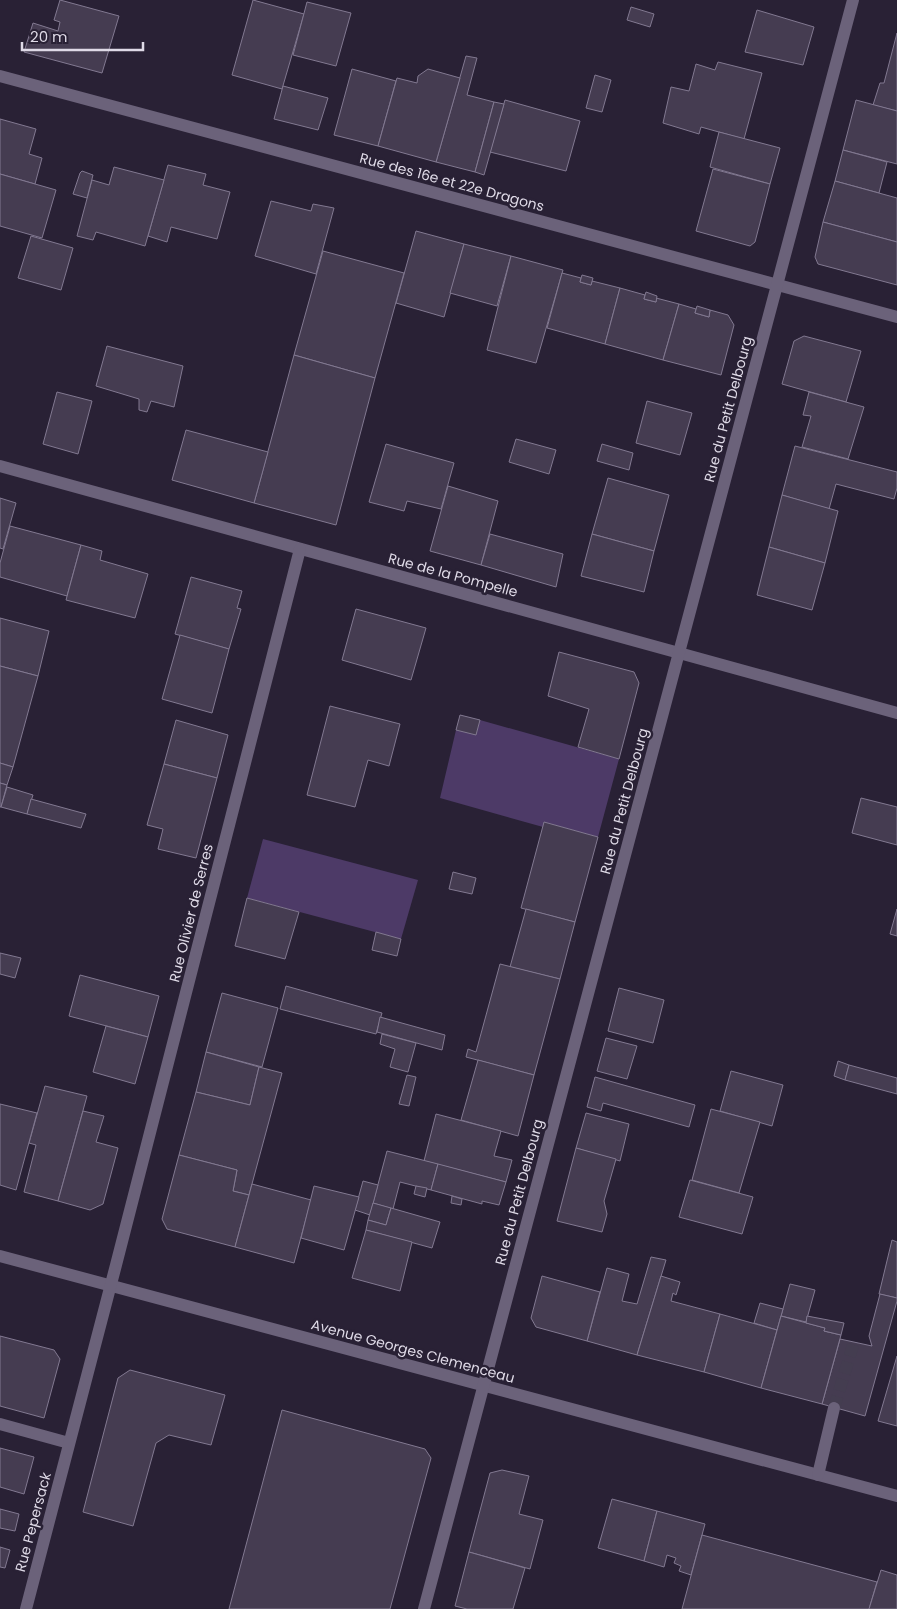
<svg xmlns="http://www.w3.org/2000/svg" width="897" height="1609" viewBox="0 0 897 1609" font-family="Poppins,sans-serif">
<style>
.green{fill:#4d3a67}
.building{fill:#453c51;stroke:#827991}
.lines{fill:none;stroke-linecap:round;stroke-linejoin:round}
.minor-tunnel{stroke:#443d50;stroke-width:12;stroke-dasharray:12 6;stroke-linecap:butt}
.minor{stroke:#6b627a;stroke-width:12}
.labels{text-anchor:middle;dominant-baseline:central;stroke-width:5;stroke-linejoin:round;paint-order:stroke}
.street-label{font-size:14px;fill:#dfdae7;stroke:#292135}
</style>
<rect width="100%" height="100%" fill="#292135"/>
<g class="green">
<polygon points="480,720 619,759 598,837 544,822 543,827 440,798 456,730 476,735"/>
<polygon points="263,839 418,880 401,939 247,898"/>
</g>
<g class="building">
<polygon points="60,0 119,16 102,73 24,52 33,23 58,31 60,22 54,20"/>
<polygon points="253,0 304,14 282,89 232,75"/>
<polygon points="307,2 351,13 336,66 293,55"/>
<polygon points="631,7 654,14 650,27 627,20"/>
<polygon points="757,10 814,27 803,65 745,52"/>
<polygon points="897,33 897,111 873,105 880,83 884,83"/>
<polygon points="466,56 477,58 467,95 494,102 475,172 436,162"/>
<polygon points="718,62 762,73 744,139 701,127 699,134 663,123 671,87 689,91 696,64 715,70"/>
<polygon points="352,69 396,81 378,146 334,135"/>
<polygon points="428,69 460,78 436,162 378,146 397,78 417,83 418,76"/>
<polygon points="595,75 611,80 602,112 586,108"/>
<polygon points="283,86 328,98 318,130 274,119"/>
<polygon points="505,100 580,121 566,171 490,152"/>
<polygon points="856,100 897,111 897,164 843,150"/>
<polygon points="494,102 504,104 484,175 475,172"/>
<polygon points="0,119 36,129 29,154 42,158 35,184 0,174"/>
<polygon points="719,132 780,148 770,184 710,167"/>
<polygon points="843,150 887,162 879,193 835,181"/>
<polygon points="168,165 206,174 203,185 230,192 217,239 171,227 167,242 148,236"/>
<polygon points="114,167 164,180 145,246 96,232 93,240 77,236 92,180 109,185"/>
<polygon points="713,169 770,184 755,242 750,246 696,231"/>
<polygon points="82,171 93,175 87,198 73,194 80,173"/>
<polygon points="0,174 56,190 42,238 0,226"/>
<polygon points="835,181 897,198 897,242 823,222"/>
<polygon points="271,201 311,211 313,204 334,208 316,274 255,256"/>
<polygon points="823,222 897,242 897,285 818,264 815,257"/>
<polygon points="416,231 464,244 444,317 396,303"/>
<polygon points="31,236 73,248 61,290 18,278"/>
<polygon points="464,244 511,256 497,306 450,293"/>
<polygon points="323,251 404,273 375,378 294,355"/>
<polygon points="511,256 563,270 536,363 487,350"/>
<polygon points="562,273 581,278 580,282 591,285 592,281 620,288 605,344 547,328"/>
<polygon points="582,275 593,278 591,285 580,282"/>
<polygon points="620,288 645,295 644,299 656,302 656,298 679,304 663,360 605,344"/>
<polygon points="646,292 657,296 656,302 644,299"/>
<polygon points="679,304 696,309 695,313 709,317 710,310 728,315 734,325 721,375 663,360"/>
<polygon points="697,306 710,310 709,317 695,313"/>
<polygon points="804,336 861,351 846,402 782,384 794,341"/>
<polygon points="107,346 183,366 174,407 151,401 147,412 139,410 139,399 96,386"/>
<polygon points="294,355 375,378 336,525 254,503"/>
<polygon points="57,392 92,401 78,454 43,444"/>
<polygon points="809,392 864,407 848,459 802,447 811,416 803,415"/>
<polygon points="647,401 692,413 680,455 636,443"/>
<polygon points="186,430 268,452 254,503 172,480"/>
<polygon points="516,439 556,450 549,474 509,462"/>
<polygon points="386,444 454,463 441,509 407,501 404,511 369,502"/>
<polygon points="602,444 633,453 629,470 597,461"/>
<polygon points="795,446 897,472 897,488 894,499 836,484 829,509 782,495"/>
<polygon points="608,478 669,495 654,551 592,534"/>
<polygon points="448,486 498,501 481,565 430,551"/>
<polygon points="782,495 838,511 825,563 769,547"/>
<polygon points="0,498 16,503 3,549 0,548"/>
<polygon points="10,526 81,545 67,596 0,577 0,563"/>
<polygon points="490,534 563,554 556,587 481,565"/>
<polygon points="592,534 654,551 644,592 581,576"/>
<polygon points="81,545 102,551 100,560 148,574 135,618 66,600"/>
<polygon points="769,547 825,563 812,610 757,595"/>
<polygon points="191,577 242,591 237,608 241,609 229,649 175,634"/>
<polygon points="356,609 426,628 411,680 342,660"/>
<polygon points="0,618 49,631 38,676 0,666"/>
<polygon points="180,635 229,649 212,713 162,699"/>
<polygon points="559,652 634,672 639,683 619,759 578,747 589,709 548,696"/>
<polygon points="0,666 38,676 13,767 0,763"/>
<polygon points="330,706 400,724 389,766 368,760 355,807 307,795"/>
<polygon points="460,715 480,720 476,735 456,730"/>
<polygon points="176,720 228,735 217,778 164,764"/>
<polygon points="0,763 13,767 7,785 0,783"/>
<polygon points="164,764 217,778 196,858 158,849 163,829 147,825"/>
<polygon points="0,783 7,785 1,807 0,807"/>
<polygon points="7,787 33,795 27,814 1,807"/>
<polygon points="861,798 897,807 897,845 852,833"/>
<polygon points="31,799 86,814 81,828 27,814"/>
<polygon points="544,822 598,837 575,922 521,908"/>
<polygon points="453,872 476,878 472,894 449,889"/>
<polygon points="247,898 299,912 285,959 235,946"/>
<polygon points="526,909 575,922 560,979 510,967"/>
<polygon points="897,909 897,936 890,934"/>
<polygon points="376,932 401,939 397,956 372,950"/>
<polygon points="0,953 21,958 15,978 0,974"/>
<polygon points="500,964 560,979 534,1075 466,1057 468,1049 476,1052"/>
<polygon points="80,975 159,996 148,1037 69,1016"/>
<polygon points="286,986 382,1013 376,1034 280,1009"/>
<polygon points="619,988 664,1000 653,1043 608,1031"/>
<polygon points="222,993 278,1008 262,1067 206,1052"/>
<polygon points="380,1017 445,1035 442,1050 377,1032"/>
<polygon points="106,1026 148,1037 135,1084 93,1072"/>
<polygon points="382,1034 416,1043 408,1072 390,1067 395,1049 380,1044"/>
<polygon points="606,1038 637,1046 627,1079 597,1071"/>
<polygon points="206,1052 259,1067 250,1105 196,1092"/>
<polygon points="478,1060 534,1075 518,1136 461,1120"/>
<polygon points="838,1061 849,1065 845,1080 834,1076"/>
<polygon points="849,1065 897,1078 897,1094 845,1080"/>
<polygon points="259,1067 282,1073 249,1195 233,1191 237,1170 179,1155 196,1092 250,1105"/>
<polygon points="731,1071 783,1085 772,1126 720,1111"/>
<polygon points="407,1075 416,1077 409,1106 399,1104"/>
<polygon points="595,1077 695,1105 689,1127 603,1103 601,1111 587,1107"/>
<polygon points="45,1086 87,1096 58,1201 24,1192 36,1145 29,1143"/>
<polygon points="0,1104 37,1113 16,1190 0,1185"/>
<polygon points="711,1109 760,1122 739,1193 692,1180"/>
<polygon points="83,1111 104,1116 96,1142 118,1148 103,1204 90,1210 58,1201"/>
<polygon points="586,1113 629,1124 620,1161 576,1148"/>
<polygon points="436,1114 501,1131 494,1156 512,1160 506,1182 424,1161"/>
<polygon points="576,1148 616,1159 604,1201 607,1214 602,1232 557,1221"/>
<polygon points="387,1151 438,1164 431,1190 400,1182 393,1209 373,1203"/>
<polygon points="179,1155 237,1170 233,1191 249,1195 235,1247 167,1229 162,1219"/>
<polygon points="438,1164 506,1182 499,1205 482,1201 482,1204 431,1190"/>
<polygon points="690,1180 753,1197 742,1234 679,1217"/>
<polygon points="363,1181 378,1185 370,1215 355,1210"/>
<polygon points="252,1184 311,1200 294,1263 235,1247"/>
<polygon points="314,1186 359,1197 344,1250 301,1238"/>
<polygon points="416,1186 427,1188 425,1197 414,1194"/>
<polygon points="452,1196 462,1199 461,1205 451,1203"/>
<polygon points="373,1203 391,1208 386,1225 368,1220"/>
<polygon points="391,1208 440,1222 432,1248 366,1230 368,1220 386,1225"/>
<polygon points="366,1230 412,1242 400,1291 352,1278"/>
<polygon points="892,1240 897,1242 897,1298 879,1294"/>
<polygon points="651,1257 666,1260 637,1355 587,1341 607,1268 629,1274 622,1301 637,1304"/>
<polygon points="542,1276 600,1292 587,1341 536,1327 531,1318"/>
<polygon points="661,1276 680,1282 676,1295 673,1293 671,1301 720,1314 704,1372 637,1355"/>
<polygon points="790,1284 815,1290 806,1322 781,1316"/>
<polygon points="880,1294 897,1298 897,1301 865,1416 822,1404 840,1339 872,1346 869,1336"/>
<polygon points="760,1303 783,1309 777,1330 754,1323"/>
<polygon points="720,1314 777,1330 761,1388 704,1372"/>
<polygon points="781,1316 825,1328 824,1331 841,1335 822,1404 761,1388"/>
<polygon points="807,1316 844,1323 841,1335 824,1331 825,1328 806,1323"/>
<polygon points="0,1336 54,1350 60,1359 44,1418 0,1406"/>
<polygon points="897,1356 897,1426 878,1421"/>
<polygon points="130,1370 225,1395 211,1445 169,1435 156,1443 133,1526 83,1512 118,1378"/>
<polygon points="282,1410 425,1449 431,1458 390,1609 229,1609"/>
<polygon points="0,1448 34,1457 24,1494 0,1487"/>
<polygon points="502,1470 529,1476 519,1514 543,1520 530,1569 469,1552 490,1473"/>
<polygon points="612,1499 657,1511 644,1561 598,1548"/>
<polygon points="0,1509 19,1514 15,1531 0,1528"/>
<polygon points="657,1511 705,1524 691,1575 679,1571 681,1566 674,1563 676,1558 667,1555 664,1567 644,1561"/>
<polygon points="702,1535 877,1582 869,1609 682,1609"/>
<polygon points="0,1547 10,1550 5,1568 0,1567"/>
<polygon points="469,1552 525,1568 513,1609 467,1609 455,1606"/>
<polygon points="881,1570 897,1575 897,1609 869,1609"/>
</g>
<g class="lines">
<polyline class="minor-tunnel" points="834,1408 854,1342"/>
<g class="minor">
<polyline points="0,76 897,317"/>
<polyline points="0,466 897,713"/>
<polyline points="0,1256 897,1496"/>
<polyline points="0,1424 69,1443"/>
<polyline points="818,1475 834,1408"/>
<polyline points="26,1609 116,1265 300,549"/>
<polyline points="424,1609 853,0"/>
</g>
</g>
<g class="labels">
<g class="street-label">
<text transform="translate(452 182) rotate(15)">Rue des 16e et 22e Dragons</text>
<text transform="translate(728 409) rotate(-75)">Rue du Petit Delbourg</text>
<text transform="translate(453 575) rotate(15)">Rue de la Pompelle</text>
<text transform="translate(624 801) rotate(-75)">Rue du Petit Delbourg</text>
<text transform="translate(191 913) rotate(-76)">Rue Olivier de Serres</text>
<text transform="translate(519 1192) rotate(-75)">Rue du Petit Delbourg</text>
<text transform="translate(413 1351) rotate(15)">Avenue Georges Clemenceau</text>
<text transform="translate(33 1522) rotate(-75)">Rue Pepersack</text>
</g>
</g>
<path d="M22 42v8h121v-8" fill="none" stroke="#dfdae7" stroke-width="2.5"/>
<text x="30" y="42" font-size="15" fill="#dfdae7" stroke="#292135" stroke-width="4" paint-order="stroke">20 m</text>
</svg>
